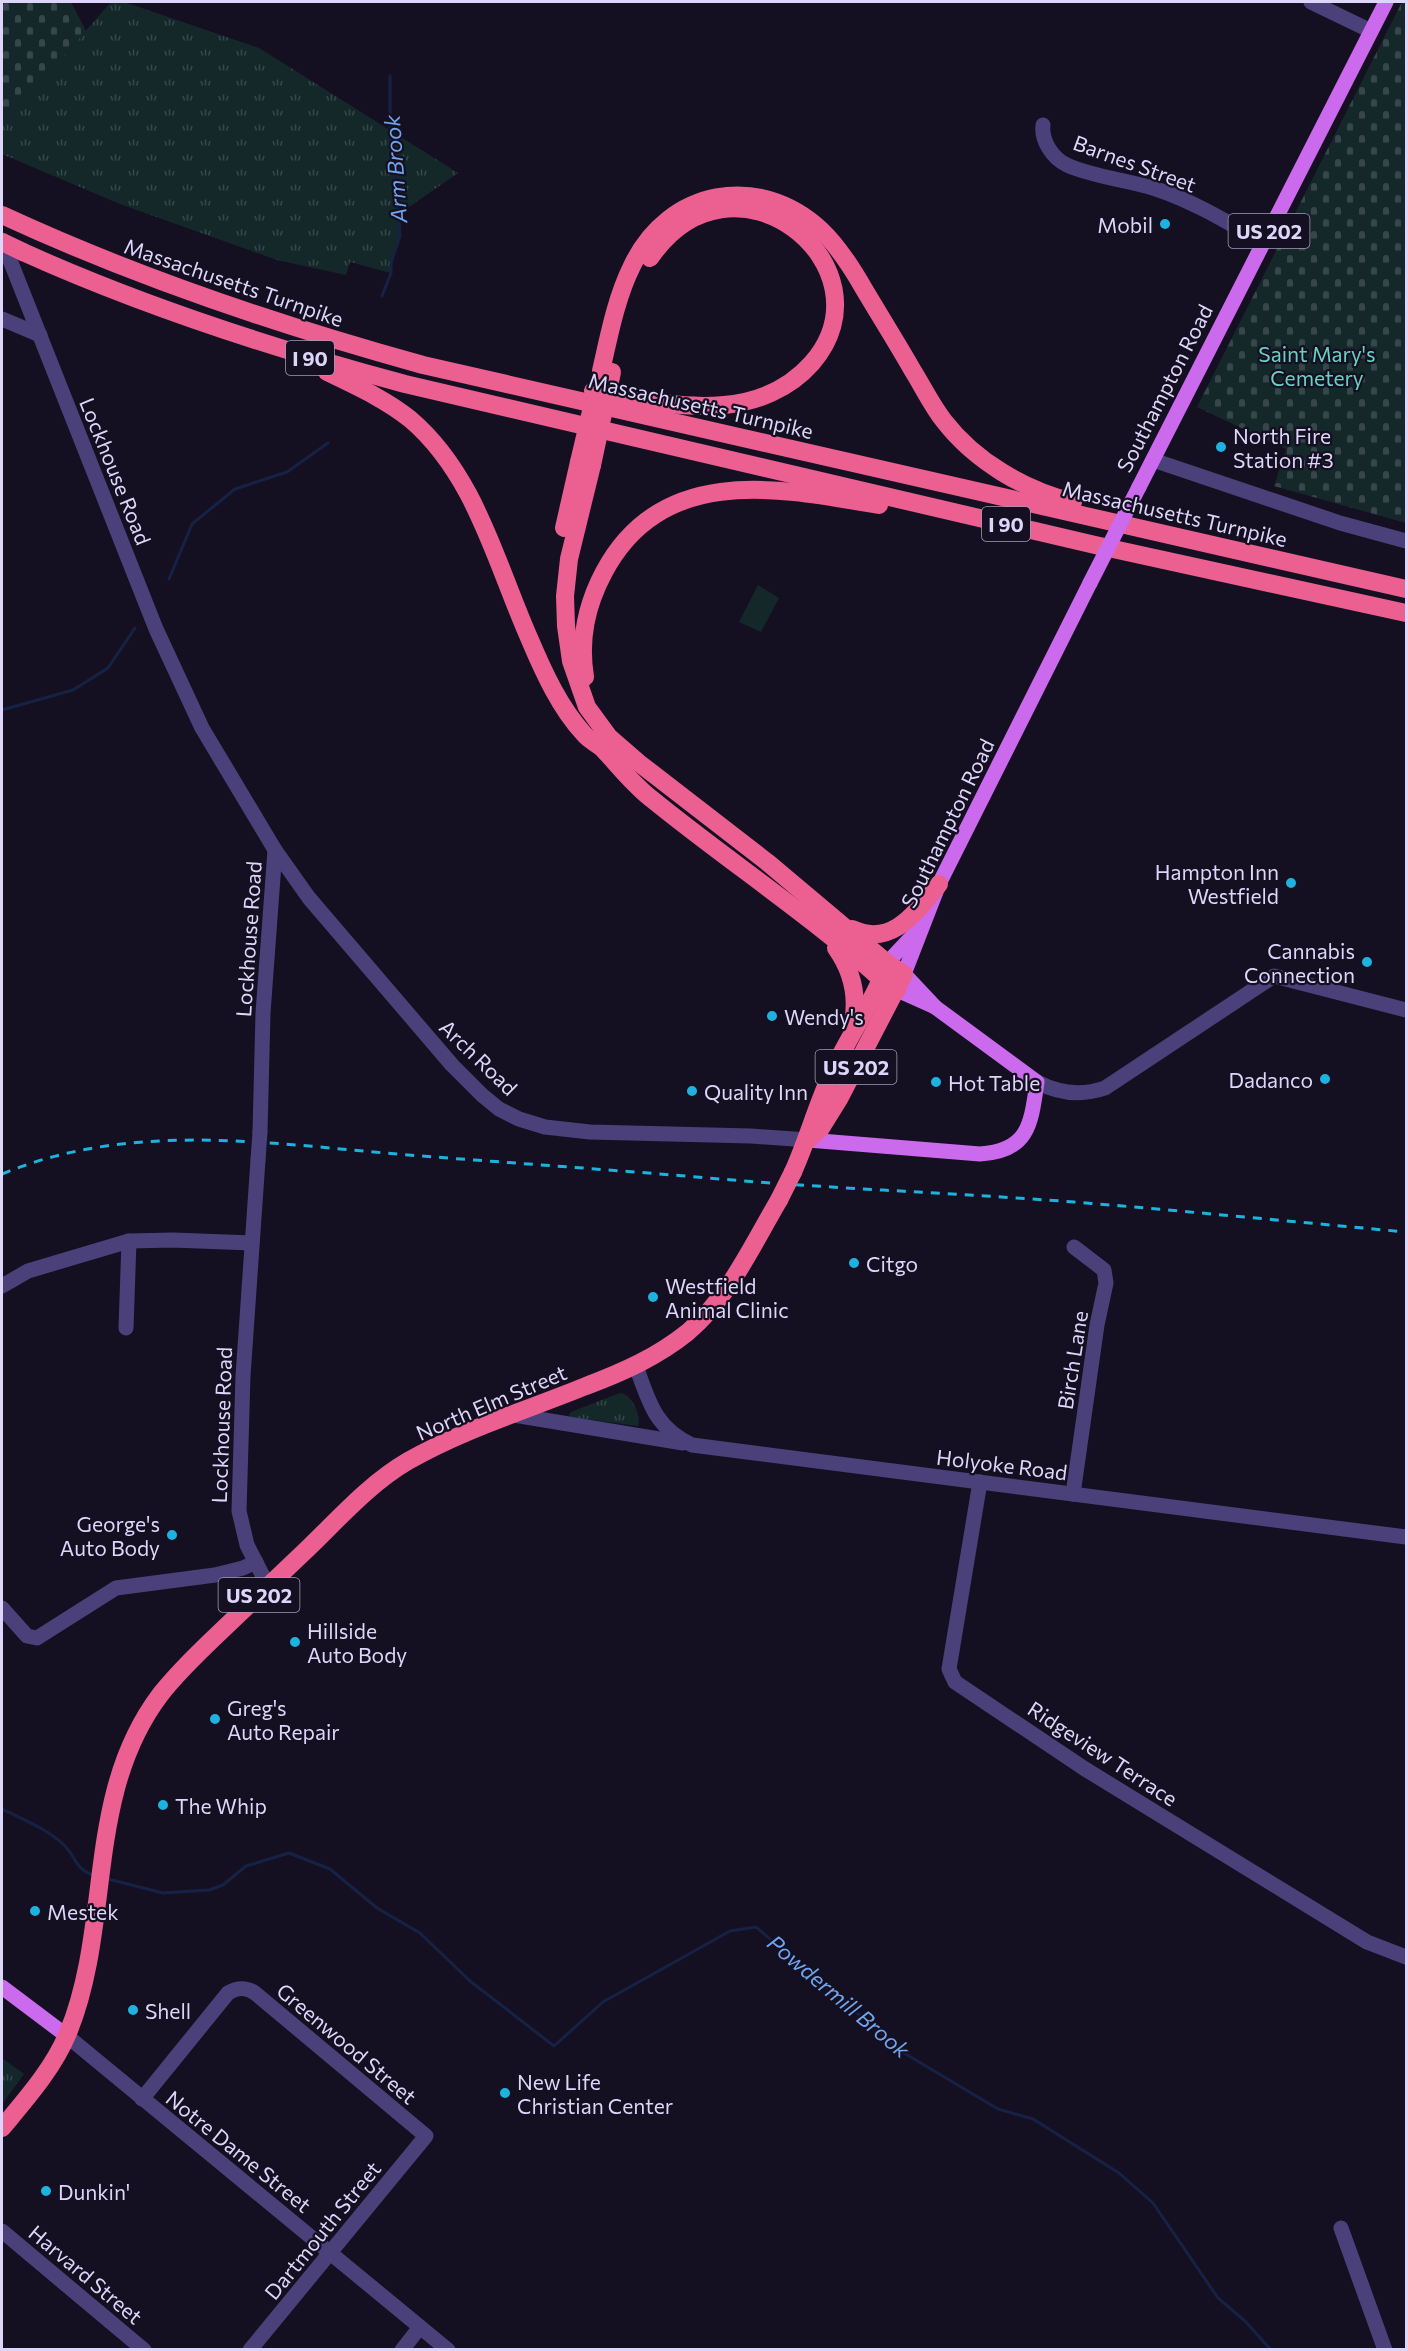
<svg xmlns="http://www.w3.org/2000/svg" width="1408" height="2351" viewBox="0 0 1408 2351" font-family="Commissioner,sans-serif">
<style>
.grass{fill:url(#grass-tufts)}
.cemetery{fill:url(#cemetery-stones)}
.pitch{fill:#14282a}
.lines{fill:none;stroke-linecap:round;stroke-linejoin:round}
.stream{stroke:#162245;stroke-width:3}
.minor{stroke:#4a417a;stroke-width:15}
.major{stroke:#cb6aec;stroke-width:15}
.highway{stroke:#eb5f91;stroke-width:18}
.rail{stroke:#1db3de;stroke-width:3;stroke-dasharray:9 8;stroke-linecap:butt}
.minor-bridge{stroke:#4a417a;stroke-width:15}
.major-bridge{stroke:#cb6aec;stroke-width:15}
.highway-bridge{stroke:#eb5f91;stroke-width:18}
.poi-dot{fill:#1db3de;stroke:#151021;stroke-width:2}
.labels{text-anchor:middle;dominant-baseline:central;stroke-width:4.5;stroke-linejoin:round;paint-order:stroke}
.shield{fill:#151021;stroke:#a29ab9;stroke-width:1.5}
.shield-label{font-size:20px;font-weight:bold;fill:#ded5fa}
.street-label{font-size:21px;fill:#ded5fa;stroke:#151021}
.poi-label{font-size:21px;fill:#ded5fa;stroke:#151021;text-anchor:start}
.park-label{font-size:21px;fill:#6ad0c3;stroke:#151021}
.water-label{font-size:22px;font-style:italic;fill:#70a4ed;stroke:#151021}
</style>
<defs>
<pattern id="grass-tufts" width="24" height="20" patternUnits="userSpaceOnUse" patternTransform="scale(1.5)"><rect width="24" height="20" fill="#14282a"/><path d="M3 7l-1-3M5 7V3M7 7l1-3M15 17l-1-3M17 17v-4M19 17l1-3" fill="none" stroke="#36464a"/></pattern>
<pattern id="cemetery-stones" width="16" height="16" patternUnits="userSpaceOnUse" patternTransform="scale(1.5)"><rect width="16" height="16" fill="#14282a"/><path d="M2 7V4a2 2 0 0 1 4 0v3zM10 15v-3a2 2 0 0 1 4 0v3z" fill="#36464a"/></pattern>
</defs>
<rect width="100%" height="100%" fill="#151021"/>
<g class="grass">
<polygon points="111,2 124,2 259,48 458,173 406,209 397,208 400,236 391,263 391,273 350,262 346,275 277,260 120,204 2,154 2,126"/>
<path d="M620,1393C631,1393 642,1416 638,1426L570,1417L569,1415L571,1412Z"/>
<polygon points="2,2058 24,2074 2,2104"/>
</g>
<g class="cemetery">
<polygon points="2,2 71,2 86,31 2,126"/>
<polygon points="1402,2 1406,2 1406,523 1274,486 1286,449 1197,407"/>
</g>
<polygon class="pitch" points="758,585 779,598 761,632 739,622"/>
<g class="lines">
<g class="stream">
<polyline points="382,296 391,273 391,263 400,236 397,180 390,140 390,76"/>
<polyline points="169,579 192,524 235,489 287,472 328,443"/>
<polyline points="2,710 73,690 108,668 135,628"/>
<path d="M2,1809C22,1819 48,1829 64,1845C76,1857 75,1869 93,1875"/>
<polyline points="108,1879 163,1893 209,1890 223,1885 246,1866 289,1853 330,1869 377,1908 420,1933 470,1981 554,2046 603,2002 730,1931 756,1927 904,2053 998,2109 1033,2119 1119,2173 1153,2203 1218,2298 1245,2321 1271,2350"/>
</g>
<g class="minor">
<polyline points="1311,2 1371,31"/>
<path d="M1043,125C1041,140 1052,158 1067,165C1093,177 1128,180 1156,189C1193,201 1229,223 1263,243"/>
<polyline points="2,240 156,629 202,728 275,850 309,898 452,1065 482,1095 499,1109 519,1119 545,1127 590,1132 751,1136 808,1140"/>
<polyline points="2,319 40,335"/>
<polyline points="1153,460 1340,523 1406,541"/>
<path d="M1037,1082C1058,1093 1082,1096 1105,1088L1274,976L1406,1010"/>
<polyline points="260,1132 263,1013 275,850"/>
<polyline points="258,1160 243,1376 239,1511 247,1545 268,1586"/>
<polyline points="2,1286 28,1271 129,1241 173,1240 252,1243"/>
<polyline points="126,1328 129,1241"/>
<path d="M636,1366C649,1402 655,1428 692,1445L1406,1537"/>
<polyline points="514,1415 683,1443"/>
<polyline points="980,1482 949,1669 955,1682 1085,1769 1367,1942 1406,1957"/>
<polyline points="1073,1494 1097,1325 1106,1283 1104,1270 1074,1247"/>
<polyline points="2,1608 27,1636 37,1638 116,1588 215,1575 243,1568 256,1562"/>
<polyline points="67,2036 448,2350"/>
<path d="M142,2099L228,1993C238,1987 246,1987 255,1993L426,2136L250,2350"/>
<polyline points="1341,2228 1385,2350"/>
<polyline points="2,2231 144,2350"/>
<polyline points="402,2350 420,2327"/>
</g>
<g class="major">
<polyline points="1139,487 1386,2"/>
<polyline points="887,963 916,932"/>
<polyline points="935,1007 904,974 939,884 1090,583"/>
<path d="M808,1140L980,1154C1029,1151 1031,1124 1037,1082L935,1007L897,990"/>
<polyline points="2,1987 67,2036"/>
</g>
<g class="highway">
<path d="M2,215C138,278 278,325 423,365L1406,589"/>
<path d="M23,252C147,308 275,349 405,384L1095,545L1406,613"/>
<path d="M601,371C609,336 616,298 632,266C668,189 759,172 821,230C839,247 852,268 864,289C880,316 897,343 913,371C923,387 932,406 944,421C975,461 1024,490 1073,502"/>
<path d="M327,372C356,386 385,399 410,419C476,475 496,564 530,640C544,673 560,708 584,734C589,740 596,743 602,748C619,766 633,785 653,800C728,861 809,914 881,979L897,990"/>
<path d="M593,391C635,399 680,409 724,405C757,402 789,389 812,363C895,267 734,135 650,258"/>
<polyline points="592,465 569,559 565,596 566,626 571,661 587,707 609,737 639,763 767,862 887,963 904,974 839,1099 821,1128 808,1140"/>
<polyline points="564,528 579,462"/>
<path d="M585,677C579,639 586,606 604,572C662,463 780,488 879,505"/>
<path d="M852,929C892,948 916,912 939,884"/>
<path d="M836,948C853,972 859,997 852,1027"/>
<path d="M793,1172C807,1141 816,1108 830,1077C846,1040 870,1008 885,970"/>
<path d="M2,2128C26,2099 53,2069 68,2033C113,1923 84,1796 160,1695C177,1673 198,1653 218,1634C246,1607 274,1581 302,1554C336,1522 367,1485 408,1461C464,1429 527,1410 586,1386C623,1372 657,1357 688,1332C729,1297 752,1246 779,1200"/>
</g>
<path class="rail" d="M2,1174C132,1120 272,1144 408,1155C512,1163 616,1170 720,1179C838,1189 956,1193 1074,1202C1185,1211 1296,1222 1406,1232"/>
<polyline class="minor-bridge" points="258,1160 260,1132"/>
<polyline class="major-bridge" points="1090,583 1139,487"/>
<g class="highway-bridge">
<polyline points="2,242 23,252"/>
<polyline points="579,462 592,407"/>
<polyline points="592,465 612,372"/>
<polyline points="779,1200 793,1172"/>
</g>
</g>
<g class="poi-dot">
<circle cx="1165" cy="224" r="6"/>
<circle cx="1221" cy="447" r="6"/>
<circle cx="1291" cy="883" r="6"/>
<circle cx="1367" cy="962" r="6"/>
<circle cx="772" cy="1016" r="6"/>
<circle cx="1325" cy="1079" r="6"/>
<circle cx="936" cy="1082" r="6"/>
<circle cx="692" cy="1091" r="6"/>
<circle cx="854" cy="1263" r="6"/>
<circle cx="653" cy="1297" r="6"/>
<circle cx="172" cy="1535" r="6"/>
<circle cx="295" cy="1642" r="6"/>
<circle cx="215" cy="1719" r="6"/>
<circle cx="163" cy="1805" r="6"/>
<circle cx="35" cy="1911" r="6"/>
<circle cx="133" cy="2010" r="6"/>
<circle cx="505" cy="2093" r="6"/>
<circle cx="46" cy="2191" r="6"/>
</g>
<g class="labels">
<g class="shield">
<rect x="1228.5" y="214" width="81" height="34" rx="4.5"/>
<rect x="286" y="341" width="48" height="34" rx="4.5"/>
<rect x="982" y="507" width="48" height="34" rx="4.5"/>
<rect x="815.5" y="1050" width="81" height="34" rx="4.5"/>
<rect x="218.5" y="1578" width="81" height="34" rx="4.5"/>
</g>
<g class="shield-label">
<text x="1269" y="231">US 202</text>
<text x="310" y="358">I 90</text>
<text x="1006" y="524">I 90</text>
<text x="856" y="1067">US 202</text>
<text x="259" y="1595">US 202</text>
</g>
<g class="street-label">
<text transform="translate(1135 163) rotate(20)">Barnes Street</text>
<text transform="translate(234 282) rotate(19)">Massachusetts Turnpike</text>
<text transform="translate(1164 388) rotate(-63)">Southampton Road</text>
<text transform="translate(701 405) rotate(13)">Massachusetts Turnpike</text>
<text transform="translate(116 471) rotate(68)">Lockhouse Road</text>
<text transform="translate(1175 513) rotate(13)">Massachusetts Turnpike</text>
<text transform="translate(947 823) rotate(-64)">Southampton Road</text>
<text transform="translate(248 939) rotate(-86)">Lockhouse Road</text>
<text transform="translate(479 1057) rotate(44)">Arch Road</text>
<text transform="translate(1072 1360) rotate(-81)">Birch Lane</text>
<text transform="translate(491 1402) rotate(-23)">North Elm Street</text>
<text transform="translate(221 1425) rotate(-88)">Lockhouse Road</text>
<text transform="translate(1002 1464) rotate(7)">Holyoke Road</text>
<text transform="translate(1103 1753) rotate(33)">Ridgeview Terrace</text>
<text transform="translate(347 2043) rotate(40)">Greenwood Street</text>
<text transform="translate(239 2151) rotate(39)">Notre Dame Street</text>
<text transform="translate(322 2230) rotate(-51)">Dartmouth Street</text>
<text transform="translate(86 2274) rotate(40)">Harvard Street</text>
</g>
<g class="poi-label">
<text x="1153" y="224" text-anchor="end">Mobil</text>
<text x="1233" y="435">North Fire<tspan x="1233" dy="24">Station #3</tspan></text>
<text x="1279" y="871" text-anchor="end">Hampton Inn<tspan x="1279" dy="24">Westfield</tspan></text>
<text x="1355" y="950" text-anchor="end">Cannabis<tspan x="1355" dy="24">Connection</tspan></text>
<text x="784" y="1016">Wendy's</text>
<text x="1313" y="1079" text-anchor="end">Dadanco</text>
<text x="948" y="1082">Hot Table</text>
<text x="704" y="1091">Quality Inn</text>
<text x="866" y="1263">Citgo</text>
<text x="665" y="1285">Westfield<tspan x="665" dy="24">Animal Clinic</tspan></text>
<text x="160" y="1523" text-anchor="end">George's<tspan x="160" dy="24">Auto Body</tspan></text>
<text x="307" y="1630">Hillside<tspan x="307" dy="24">Auto Body</tspan></text>
<text x="227" y="1707">Greg's<tspan x="227" dy="24">Auto Repair</tspan></text>
<text x="175" y="1805">The Whip</text>
<text x="47" y="1911">Mestek</text>
<text x="145" y="2010">Shell</text>
<text x="517" y="2081">New Life<tspan x="517" dy="24">Christian Center</tspan></text>
<text x="58" y="2191">Dunkin'</text>
</g>
<g class="park-label">
<text x="1317" y="353">Saint Mary's<tspan x="1317" dy="24">Cemetery</tspan></text>
</g>
<g class="water-label">
<text transform="translate(395 169) rotate(-94)">Arm Brook</text>
<text transform="translate(839 1996) rotate(40)">Powdermill Brook</text>
</g>
</g>
<rect width="1408" height="2351" fill="none" stroke="#ded5fa" stroke-width="6"/>
</svg>
